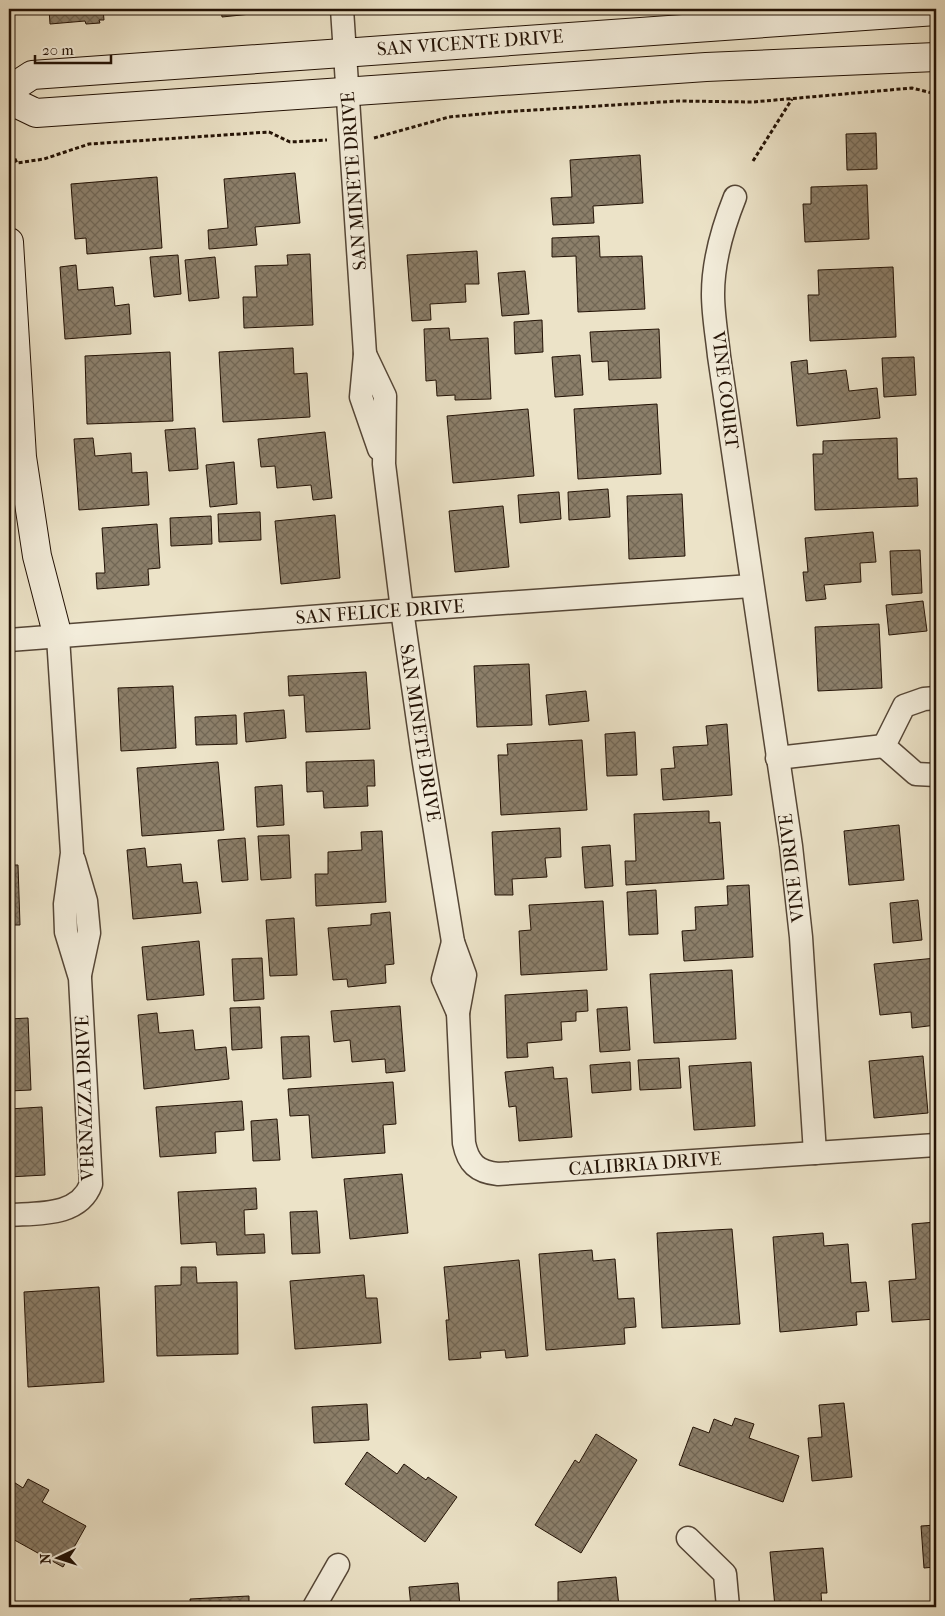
<svg xmlns="http://www.w3.org/2000/svg" width="945" height="1616" viewBox="0 0 945 1616" font-family="'IM FELL French Canon',serif">
<style>
.building{fill:url(#building-cross-hatch);stroke:#231205}
.lines{fill:none;stroke-linecap:round;stroke-linejoin:round}
.street-casing{stroke:#554636;stroke-width:25}
.secondary-casing{stroke:#231205;stroke-width:30}
.path{stroke:#231205;stroke-width:3;stroke-dasharray:4 2.5;stroke-linecap:butt}
.street{stroke:#f3eddb;stroke-width:22}
.secondary{stroke:#f3eddb;stroke-width:28}
.labels{text-anchor:middle;dominant-baseline:central;stroke-width:4;stroke-linejoin:round;paint-order:stroke}
.street-label{font-size:19px;fill:#231205;stroke:#f3eddb}
</style>
<defs>
<pattern id="building-cross-hatch" width="8" height="8" patternUnits="userSpaceOnUse" patternTransform="scale(1.25)"><rect width="8" height="8" fill="#8c7f6a"/><path d="M0 0l8 8M0 8l8-8" fill="none" stroke="#726755"/></pattern>
</defs>
<rect width="100%" height="100%" fill="#ece3c8"/>
<filter id="stains"><feTurbulence type="fractalNoise" baseFrequency=".004" numOctaves="4"/><feColorMatrix values="0 0 0 0 .2 0 0 0 0 .09 0 0 0 0 .02 0 0 0 .5 -.17"/></filter>
<radialGradient id="worn" r=".72"><stop offset=".6" stop-color="#630" stop-opacity="0"/><stop offset="1" stop-color="#630" stop-opacity=".3"/></radialGradient>
<g class="building">
<polygon points="49,9 103,9 104,20 99,20 100,23 86,24 85,21 50,24"/>
<polygon points="221,9 280,9 280,11 222,17"/>
<polygon points="876,133 877,169 847,170 846,134"/>
<polygon points="640,155 643,203 593,206 594,223 553,225 551,198 572,197 570,160"/>
<polygon points="295,173 300,223 255,227 257,245 209,249 208,230 228,228 224,179"/>
<polygon points="157,177 162,248 87,254 86,238 75,239 71,184"/>
<polygon points="867,185 869,239 805,242 803,204 811,204 811,187"/>
<polygon points="599,236 600,257 642,256 645,309 578,312 576,256 552,257 552,238"/>
<polygon points="477,251 479,284 465,284 466,302 430,304 431,320 412,321 407,255"/>
<polygon points="310,254 313,325 244,328 243,297 257,297 255,266 288,265 287,255"/>
<polygon points="178,255 181,294 154,297 150,257"/>
<polygon points="215,257 219,298 189,301 185,260"/>
<polygon points="76,265 78,290 113,287 115,306 129,304 131,334 65,339 60,267"/>
<polygon points="893,267 896,337 810,341 808,295 819,295 818,270"/>
<polygon points="525,271 529,314 502,316 498,273"/>
<polygon points="542,320 543,352 515,354 514,322"/>
<polygon points="449,328 450,340 488,338 491,399 455,400 455,395 437,396 436,380 426,381 424,329"/>
<polygon points="659,329 661,378 609,380 608,361 592,362 590,332"/>
<polygon points="293,348 294,374 307,373 310,417 223,422 219,352"/>
<polygon points="170,352 173,421 87,424 85,356"/>
<polygon points="580,355 583,395 555,397 552,357"/>
<polygon points="914,357 916,395 884,397 882,358"/>
<polygon points="807,360 808,374 846,370 849,391 877,388 880,418 797,426 791,362"/>
<polygon points="657,404 661,474 578,479 574,409"/>
<polygon points="528,409 534,476 453,483 447,416"/>
<polygon points="195,428 198,469 169,471 165,430"/>
<polygon points="325,432 332,498 313,500 311,485 277,488 275,466 261,467 258,439"/>
<polygon points="93,438 95,456 131,453 132,473 147,472 149,505 79,510 74,439"/>
<polygon points="897,438 898,479 917,478 918,506 815,510 813,454 823,454 823,441"/>
<polygon points="234,462 237,504 210,507 206,465"/>
<polygon points="608,489 610,517 569,520 568,492"/>
<polygon points="559,492 561,519 520,523 518,495"/>
<polygon points="682,494 685,556 629,559 627,496"/>
<polygon points="503,506 509,567 455,572 449,511"/>
<polygon points="260,512 261,540 219,542 218,514"/>
<polygon points="335,515 340,578 281,584 275,521"/>
<polygon points="211,516 212,544 171,546 170,518"/>
<polygon points="157,524 160,568 148,569 149,585 97,589 96,573 105,573 102,528"/>
<polygon points="873,532 876,562 860,563 861,582 824,585 826,599 806,601 803,572 808,572 805,538"/>
<polygon points="920,550 922,593 892,595 890,551"/>
<polygon points="923,601 927,631 889,635 886,605"/>
<polygon points="879,624 882,688 818,691 815,627"/>
<polygon points="529,664 532,725 477,727 474,666"/>
<polygon points="366,672 370,729 306,732 304,695 289,696 288,676"/>
<polygon points="173,686 176,748 121,751 118,688"/>
<polygon points="586,691 589,721 549,725 546,695"/>
<polygon points="284,710 286,738 246,742 244,713"/>
<polygon points="236,715 237,744 196,745 195,717"/>
<polygon points="727,724 732,795 663,800 661,769 675,768 673,747 708,745 706,726"/>
<polygon points="635,732 637,775 607,776 605,734"/>
<polygon points="582,740 587,810 501,815 498,755 508,755 507,744"/>
<polygon points="374,760 375,786 367,786 368,806 324,808 323,791 307,792 306,762"/>
<polygon points="218,762 224,830 142,836 137,768"/>
<polygon points="282,785 284,825 257,827 255,787"/>
<polygon points="709,811 709,823 720,822 724,879 626,885 625,861 636,861 634,814"/>
<polygon points="899,825 904,880 849,885 844,831"/>
<polygon points="560,828 561,857 545,858 547,877 512,879 513,895 495,895 492,832"/>
<polygon points="382,831 386,902 316,906 315,874 328,874 328,852 362,850 361,832"/>
<polygon points="289,835 291,878 261,880 258,836"/>
<polygon points="245,838 248,880 222,882 218,840"/>
<polygon points="610,845 613,886 585,888 582,847"/>
<polygon points="145,848 147,867 181,864 183,883 197,882 201,913 133,919 127,850"/>
<polygon points="9,865 18,865 20,925 9,925"/>
<polygon points="749,885 753,957 684,961 682,931 696,930 695,907 728,905 727,886"/>
<polygon points="656,890 658,934 629,935 627,892"/>
<polygon points="918,900 922,940 893,943 890,903"/>
<polygon points="603,901 607,970 521,975 519,931 531,930 529,905"/>
<polygon points="390,912 394,964 385,965 386,983 348,987 347,979 333,980 328,928 371,925 371,914"/>
<polygon points="294,918 297,975 270,976 266,920"/>
<polygon points="199,941 204,995 147,1000 142,947"/>
<polygon points="9,953 11,994 9,994"/>
<polygon points="262,958 264,999 234,1001 232,959"/>
<polygon points="936,958 936,1025 912,1028 911,1012 880,1015 874,964"/>
<polygon points="732,970 736,1039 654,1043 650,974"/>
<polygon points="587,990 588,1011 576,1012 576,1021 561,1022 562,1040 527,1043 528,1057 507,1058 505,995"/>
<polygon points="400,1006 405,1071 386,1073 385,1059 352,1062 350,1040 334,1042 331,1011"/>
<polygon points="260,1007 262,1048 232,1050 230,1008"/>
<polygon points="627,1007 630,1050 600,1052 597,1009"/>
<polygon points="157,1013 159,1033 193,1030 195,1050 226,1047 229,1079 144,1089 138,1015"/>
<polygon points="28,1018 31,1090 9,1091 9,1019"/>
<polygon points="309,1036 311,1077 283,1079 281,1037"/>
<polygon points="923,1056 928,1113 874,1118 869,1061"/>
<polygon points="679,1058 681,1088 640,1090 638,1060"/>
<polygon points="630,1062 631,1090 592,1093 590,1065"/>
<polygon points="751,1062 755,1126 694,1130 689,1066"/>
<polygon points="553,1067 554,1079 567,1078 572,1137 519,1141 516,1106 509,1107 505,1072"/>
<polygon points="393,1082 396,1124 383,1125 385,1153 312,1158 309,1115 290,1116 288,1089"/>
<polygon points="242,1101 244,1130 215,1132 216,1153 160,1157 156,1107"/>
<polygon points="42,1107 45,1175 9,1177 9,1109"/>
<polygon points="277,1119 280,1160 253,1161 251,1121"/>
<polygon points="402,1174 408,1233 350,1239 344,1179"/>
<polygon points="256,1188 257,1209 244,1210 245,1235 264,1234 265,1253 217,1255 216,1242 181,1244 178,1192"/>
<polygon points="317,1211 320,1253 292,1254 290,1212"/>
<polygon points="936,1222 936,1319 892,1322 889,1281 916,1279 912,1224"/>
<polygon points="732,1229 740,1324 662,1328 657,1233"/>
<polygon points="823,1233 824,1246 848,1244 851,1283 866,1282 869,1311 856,1312 857,1325 780,1332 773,1237"/>
<polygon points="592,1250 593,1261 615,1259 618,1299 634,1298 636,1327 624,1328 625,1344 546,1350 539,1254"/>
<polygon points="519,1260 528,1356 506,1358 505,1350 480,1352 481,1358 449,1360 446,1320 449,1320 444,1267"/>
<polygon points="181,1267 196,1267 197,1283 237,1282 238,1354 157,1356 155,1286 181,1285"/>
<polygon points="364,1275 366,1298 377,1298 381,1343 295,1349 290,1281"/>
<polygon points="99,1287 104,1382 28,1387 24,1292"/>
<polygon points="844,1403 852,1477 812,1481 808,1438 822,1437 819,1405"/>
<polygon points="367,1404 369,1440 314,1443 312,1407"/>
<polygon points="735,1418 754,1424 749,1438 799,1456 783,1502 679,1465 693,1427 709,1433 714,1419 732,1426"/>
<polygon points="596,1434 637,1460 581,1553 535,1525 575,1460 579,1463"/>
<polygon points="367,1452 397,1474 404,1464 426,1480 428,1477 457,1497 425,1542 345,1484"/>
<polygon points="9,1479 23,1488 28,1479 49,1490 42,1502 86,1526 63,1567 9,1537"/>
<polygon points="936,1525 936,1580 935,1567 924,1568 921,1526"/>
<polygon points="823,1548 827,1593 821,1593 822,1607 775,1607 770,1552"/>
<polygon points="616,1577 619,1607 558,1607 558,1582"/>
<polygon points="458,1583 460,1607 411,1607 409,1587"/>
<polygon points="249,1596 249,1607 191,1607 190,1599"/>
</g>
<g class="lines">
<g class="street-casing">
<g id="street">
<polyline points="342,9 365,354 361,397 379,449"/>
<path d="M735,197C723,227 713,261 713,294C713,315 717,336 719,356L791,846L801,937L815,1153"/>
<path d="M365,354L385,396L384,464L402,610L424,763L453,942L465,975L458,1013L464,1143C468,1163 477,1172 498,1174L936,1145"/>
<polyline points="9,640 402,610 751,586"/>
<polyline points="936,698 924,699 904,706 884,746 916,774 936,775"/>
<polyline points="777,758 884,746"/>
<polyline points="74,860 86,901 89,933 80,975"/>
<polyline points="453,942 443,979 458,1013"/>
<path d="M9,1215C37,1213 79,1217 91,1184L80,978L66,932L65,904L72,853L58,637"/>
<polyline points="688,1538 725,1574 728,1607"/>
<polyline points="314,1607 338,1565"/>
</g>
</g>
<g class="secondary-casing">
<g id="secondary">
<polyline points="9,90 32,75 936,11"/>
<polyline points="9,100 36,113 706,67 936,57"/>
<polyline points="9,242 22,457 37,556 58,637"/>
</g>
</g>
<g class="path">
<polyline points="374,138 449,117 502,112 678,101 753,102 912,88 936,94"/>
<polyline points="9,147 17,163 44,159 89,144 269,132 290,142 327,140"/>
<polyline points="753,161 792,99"/>
</g>
<use href="#street" class="street"/>
<use href="#secondary" class="secondary"/>
</g>
<g class="labels">
<g class="street-label">
<text transform="translate(470 43) rotate(-4)">SAN VICENTE DRIVE</text>
<text transform="translate(354 181) rotate(-94)">SAN MINETE DRIVE</text>
<text transform="translate(725 390) rotate(83)">VINE COURT</text>
<text transform="translate(380 612) rotate(-4)">SAN FELICE DRIVE</text>
<text transform="translate(420 733) rotate(81)">SAN MINETE DRIVE</text>
<text transform="translate(792 868) rotate(-97)">VINE DRIVE</text>
<text transform="translate(85 1098) rotate(-92)">VERNAZZA DRIVE</text>
<text transform="translate(645 1164) rotate(-4)">CALIBRIA DRIVE</text>
</g>
</g>
<rect width="945" height="1616" fill="none" stroke="#ece3c8" stroke-width="30"/>
<rect x="10" y="10" width="925" height="1596" fill="none" stroke="#231205" stroke-width="2.5"/>
<rect x="15" y="15" width="915" height="1586" fill="none" stroke="#231205"/>
<g transform="translate(58 1558) rotate(266)" stroke="#f3eddb" stroke-width="4" paint-order="stroke">
<path d="M0-4L9 19L0 12L-9 19Z" fill="#231205"/>
<text y="-8" font-size="14" font-weight="bold" text-anchor="middle" fill="#231205">N</text>
</g>
<path d="M35 55v8h76v-8" fill="none" stroke="#231205" stroke-width="2.5"/>
<text x="42" y="55" font-size="15" fill="#231205" stroke="#f3eddb" stroke-width="4" paint-order="stroke">20 m</text>
<rect width="100%" height="100%" filter="url(#stains)"/>
<rect width="100%" height="100%" fill="url(#worn)"/>
</svg>
